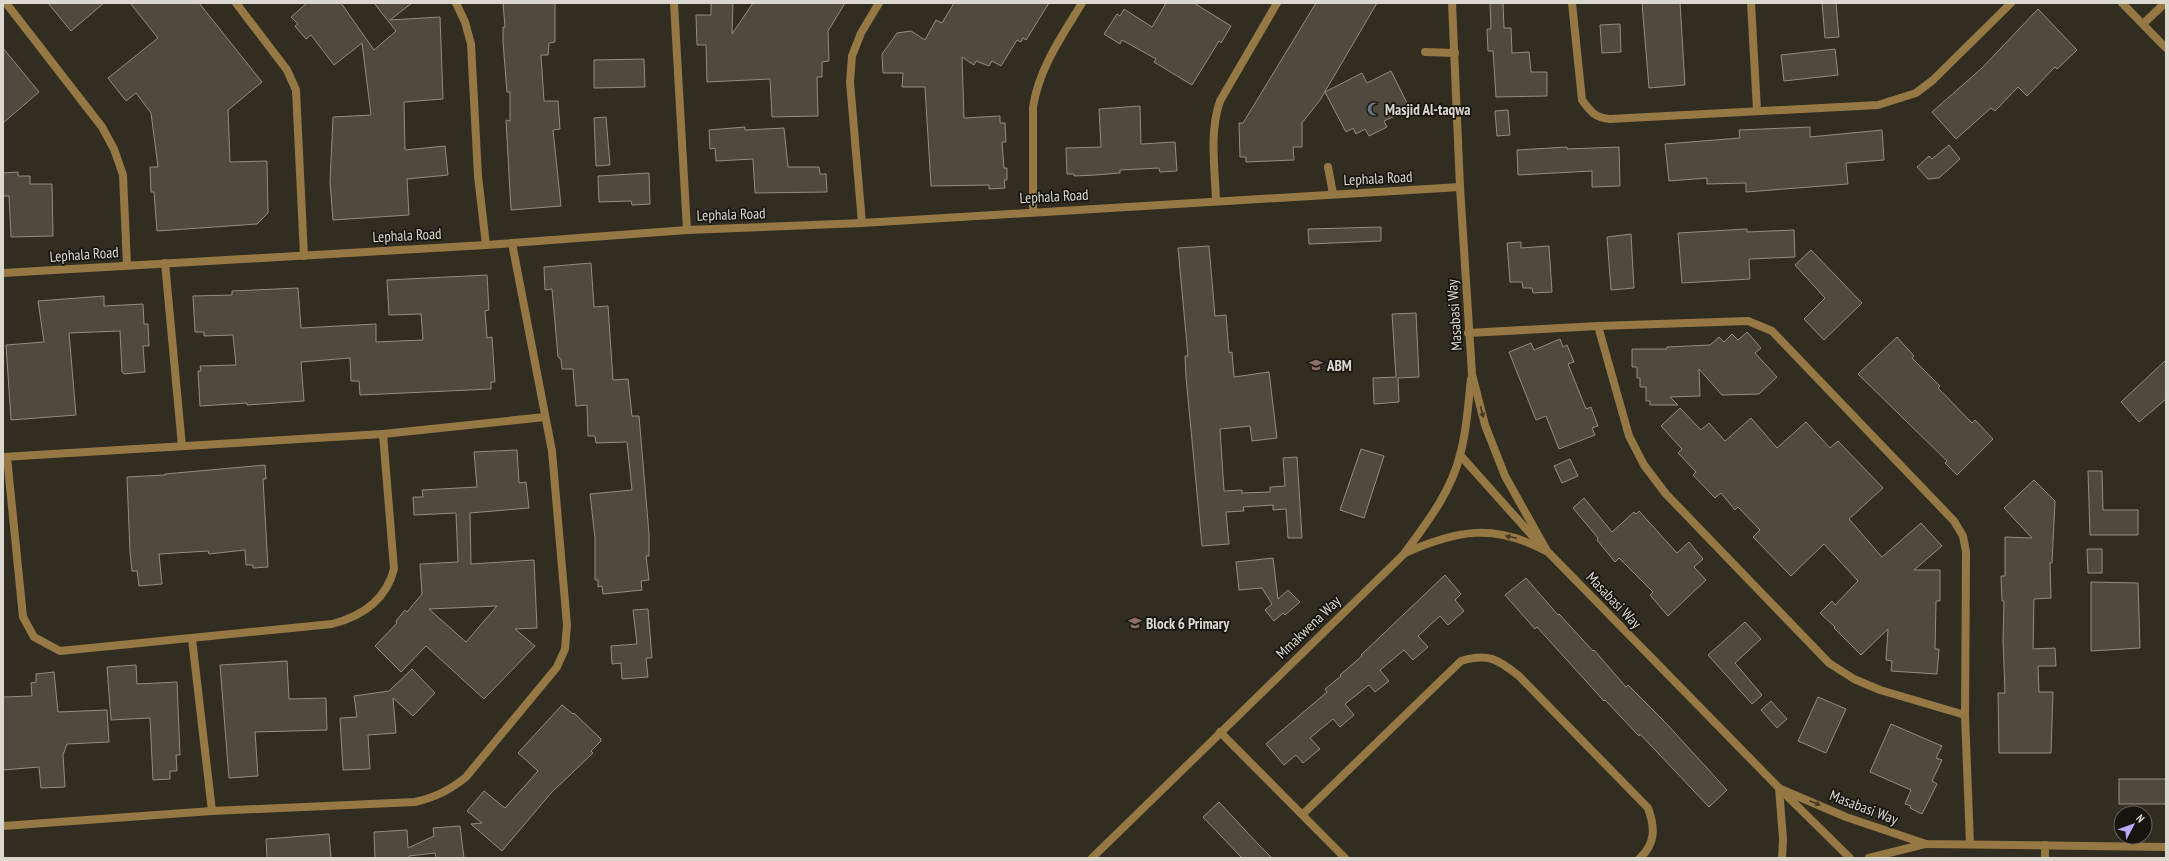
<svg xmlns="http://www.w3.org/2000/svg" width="2169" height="861" viewBox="0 0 2169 861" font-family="'PT Sans Narrow',sans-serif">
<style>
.building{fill:#4f4a3d;stroke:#938d7f;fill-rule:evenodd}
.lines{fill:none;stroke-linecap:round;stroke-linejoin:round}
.lane{stroke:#957843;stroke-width:8}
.street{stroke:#957843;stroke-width:8}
.oneway{fill:#433822}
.labels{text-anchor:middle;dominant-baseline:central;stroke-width:3.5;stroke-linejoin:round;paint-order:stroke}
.poi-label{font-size:15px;font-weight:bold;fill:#dbd8d0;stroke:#171510;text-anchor:start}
.street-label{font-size:15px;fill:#dbd8d0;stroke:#171510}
</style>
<rect width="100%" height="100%" fill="#322d21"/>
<g class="building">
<polygon points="48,3 104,3 71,31"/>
<polygon points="130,3 199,3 262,82 228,110 230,162 267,161 268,213 257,224 157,231 154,192 151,192 150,167 158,167 151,113 136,93 126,101 108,78 158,38"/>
<polygon points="307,3 341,3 374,50 396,31 374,3 412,3 390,20 440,17 443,99 404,102 405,150 445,146 448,175 407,179 409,215 333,220 330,182 333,117 371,115 362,43 334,65 311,35 306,39 295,26 298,24 291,17"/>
<polygon points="503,3 555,3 555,42 549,43 548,55 541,55 544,101 558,101 560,129 553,130 561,206 511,210 506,120 510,121 510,92 507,92 503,42 503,27 505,27"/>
<polygon points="711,3 733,3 732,34 753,3 845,3 828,31 829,61 822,62 822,77 817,77 818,116 772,117 770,79 707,82 706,45 697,45 696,15 711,15"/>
<polygon points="954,3 1049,3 1026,40 1023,38 1021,42 1017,40 1001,66 992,61 989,66 976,61 974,65 962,57 964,118 1000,116 1000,123 1005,123 1006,142 1002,142 1004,168 1007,168 1007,180 1004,180 1005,188 989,189 989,185 931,186 925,87 902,87 903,73 883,73 882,54 897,33 911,31 925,40 936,20 942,23"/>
<polygon points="1166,3 1194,3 1231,26 1221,43 1219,41 1192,85 1154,62 1156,59 1122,40 1120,44 1104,34 1117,14 1120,16 1124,9 1152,27"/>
<polygon points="1316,3 1377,3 1320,100 1302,123 1302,147 1293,147 1294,160 1246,162 1246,157 1240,157 1239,123 1243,123"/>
<polygon points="1490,3 1503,3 1504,28 1511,28 1512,53 1529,52 1531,72 1547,72 1547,96 1496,97 1493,51 1488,51 1487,29 1491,29"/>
<polygon points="1642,3 1680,3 1685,85 1649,88"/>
<polygon points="1822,3 1836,3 1839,37 1825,38"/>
<polygon points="2038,9 2077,50 2057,69 2055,67 2027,96 2018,87 1995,111 1991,108 1956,139 1932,112 1982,68"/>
<polygon points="1620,24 1621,52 1602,53 1600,25"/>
<polygon points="3,48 39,92 3,123"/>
<polygon points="1835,49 1838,75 1784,81 1781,55"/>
<polygon points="644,59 645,87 594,88 594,60"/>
<polygon points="1391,71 1410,109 1384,121 1387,127 1369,136 1365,129 1356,134 1353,128 1346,132 1325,92 1362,73 1367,83"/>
<polygon points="1140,106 1141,144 1175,142 1177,171 1160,172 1159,168 1120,170 1120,173 1095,175 1074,176 1074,174 1067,174 1066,148 1101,147 1099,109"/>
<polygon points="1508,110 1510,135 1497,136 1495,111"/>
<polygon points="606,117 610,165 596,166 594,118"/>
<polygon points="745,127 745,130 784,128 788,167 819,167 820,174 826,174 827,192 755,193 753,159 716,161 715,148 710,149 709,130"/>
<polygon points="1810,127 1810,137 1882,130 1884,160 1846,163 1848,184 1746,192 1746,183 1707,184 1707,178 1669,181 1665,144 1740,138 1739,130"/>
<polygon points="1949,145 1960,159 1939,178 1928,179 1917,167 1929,156 1932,159"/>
<polygon points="1567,147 1567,149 1619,147 1620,186 1592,187 1592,171 1518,175 1517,150"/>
<polygon points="18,172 18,176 30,176 30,184 52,184 53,236 11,237 9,196 3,196 3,173"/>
<polygon points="649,173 650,204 632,205 631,201 599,202 598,176"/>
<polygon points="1381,227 1381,241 1309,244 1308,229"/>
<polygon points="1747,229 1747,232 1794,230 1795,257 1749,259 1750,279 1682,283 1678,233"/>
<polygon points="1631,234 1634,288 1611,290 1607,237"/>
<polygon points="1521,242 1521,248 1549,246 1552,292 1533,293 1532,288 1523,288 1522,282 1510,282 1507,243"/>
<polygon points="1209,246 1215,316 1226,315 1229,353 1232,352 1234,377 1269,372 1277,438 1252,441 1250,426 1220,429 1224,491 1242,490 1242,493 1270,492 1270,487 1285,486 1283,458 1297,457 1302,538 1288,538 1286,509 1273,510 1273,505 1243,507 1244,511 1226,512 1229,544 1202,546 1186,377 1185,356 1188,356 1178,248"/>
<polygon points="1811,250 1862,303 1824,340 1804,319 1825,298 1795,265"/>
<polygon points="591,263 594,307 608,306 613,380 628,379 632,416 639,416 649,534 649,556 646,556 649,580 641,581 642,590 603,594 602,586 598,587 598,580 595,580 595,538 590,494 632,490 627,442 596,443 595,436 588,436 587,405 576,406 573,369 562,369 561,359 558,357 552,289 545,290 544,267"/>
<polygon points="487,275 489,310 485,311 487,338 492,337 495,382 491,382 491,389 360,395 359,381 351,381 350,358 301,362 304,401 247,405 247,403 200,406 198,371 201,371 200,366 236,365 233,335 204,336 204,332 195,332 193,296 232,295 232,291 298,288 301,328 376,324 376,342 423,340 421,314 389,315 387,280"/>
<polygon points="104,296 104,306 143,304 144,324 148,324 149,346 143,346 145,372 124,374 122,372 120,331 69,333 76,415 11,420 6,345 44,342 38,301"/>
<polygon points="1416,313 1419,377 1398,378 1399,402 1374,404 1373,378 1396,377 1392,314"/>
<polygon points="1747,332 1761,348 1755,353 1777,377 1759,394 1722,395 1699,369 1700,396 1670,397 1678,405 1650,405 1650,401 1646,401 1646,387 1640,387 1640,378 1637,378 1637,367 1632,367 1632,349 1667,349 1667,347 1710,345 1719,337 1724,342 1732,334 1738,340"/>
<polygon points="1897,337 1914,356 1912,358 1940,386 1938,388 1972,423 1975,420 1993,439 1957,475 1945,463 1947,461 1858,374"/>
<polygon points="1560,339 1563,347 1567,345 1574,362 1568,364 1586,409 1591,407 1598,426 1592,428 1595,435 1559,449 1546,416 1536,420 1509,352 1531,343 1534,350"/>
<polygon points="2166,360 2166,399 2139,422 2121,402"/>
<polygon points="1680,408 1701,430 1709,423 1725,441 1751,418 1777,448 1806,422 1830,448 1838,441 1883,488 1849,519 1882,557 1921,523 1942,546 1914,570 1940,570 1940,601 1936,601 1935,649 1939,649 1937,674 1891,671 1892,661 1886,660 1888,629 1861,655 1834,628 1835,627 1820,613 1832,601 1835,605 1858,581 1824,544 1791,576 1753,537 1760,530 1738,507 1735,510 1721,493 1715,498 1693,475 1696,472 1678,453 1682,449 1661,426"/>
<polygon points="1361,449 1384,456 1364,518 1340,510"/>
<path d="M517,450L519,483L526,482L529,508L470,513L471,564L534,560L537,628L515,629L535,646L484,699L426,646L401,672L375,646L397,623L396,621L405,610L407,612L422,594L420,564L458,562L456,513L414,515L413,497H423L422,490L477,487L474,452ZM497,606L466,642L429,609Z"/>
<polygon points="1570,459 1578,476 1562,483 1554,466"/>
<polygon points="265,465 266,479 263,479 268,567 253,568 253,565 246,565 245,550 209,554 208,551 159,554 162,584 139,586 137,571 132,571 130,552 127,477 165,475 165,474"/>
<polygon points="2088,471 2102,471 2103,510 2138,510 2138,535 2090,535"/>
<polygon points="2034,480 2055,501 2052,563 2050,563 2051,598 2034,599 2033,649 2055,648 2056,666 2038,666 2039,692 2053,692 2051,753 1999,753 1998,693 2005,693 2003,639 2004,601 2002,601 2001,576 2005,576 2005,537 2032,538 2004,508"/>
<polygon points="1584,498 1612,532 1634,512 1636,514 1639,511 1677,553 1689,542 1703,559 1694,567 1706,580 1668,616 1650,595 1653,592 1619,558 1615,562 1597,540 1598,538 1573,508"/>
<polygon points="2087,549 2102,549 2102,573 2088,573"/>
<polygon points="1273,558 1278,599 1288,590 1300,602 1285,615 1283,613 1274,621 1265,610 1272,604 1262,588 1239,590 1236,562"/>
<polygon points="1445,575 1461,594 1455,600 1464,611 1448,625 1440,616 1418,636 1428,647 1413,660 1404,650 1380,670 1389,681 1375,692 1369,685 1345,704 1354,715 1340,727 1333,719 1310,738 1320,749 1303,763 1296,755 1284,765 1266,744 1327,692 1325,689 1341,676 1340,675 1362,656 1361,655"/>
<polygon points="1526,578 1558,615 1559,614 1593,651 1594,650 1626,687 1628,685 1664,721 1727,790 1709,807 1640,734 1639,736 1605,700 1604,701 1537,627 1535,629 1505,595"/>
<polygon points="2091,582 2138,583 2140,648 2091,651"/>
<polygon points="648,609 652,658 646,658 648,677 622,679 621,663 612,664 611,646 637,644 633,610"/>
<polygon points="1745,622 1761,639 1735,663 1762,695 1752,704 1708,655"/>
<polygon points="287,661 289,699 326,698 327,730 255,732 258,776 229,778 220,665"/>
<polygon points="136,665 137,684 177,682 180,755 176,755 177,771 170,771 170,779 153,780 150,718 111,720 107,667"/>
<polygon points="412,669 435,693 413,716 393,698 396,733 368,735 370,769 343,770 340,718 357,717 354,696 389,691"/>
<polygon points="54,672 58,712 107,710 109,742 67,744 63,755 65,787 41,788 39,767 3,770 3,697 32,696 31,683 36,682 36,674"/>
<polygon points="1818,697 1846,709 1826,753 1798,741"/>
<polygon points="1771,701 1787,719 1777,728 1761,710"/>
<polygon points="562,705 573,714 574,713 601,739 601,741 591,751 593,753 551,793 502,851 471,824 482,823 467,811 484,791 505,808 538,771 518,753"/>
<polygon points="1891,724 1942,746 1936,758 1942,760 1932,781 1937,784 1922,814 1910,808 1911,806 1905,804 1911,790 1870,772"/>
<rect x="2119" y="779" width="47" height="25"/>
<polygon points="1219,802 1258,844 1272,858 1242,858 1221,836 1203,817"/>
<polygon points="460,826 464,858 436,858 435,853 409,856 409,858 375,858 374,832 407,830 408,848 434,836 433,828"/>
<polygon points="329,834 331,858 267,858 266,839"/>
</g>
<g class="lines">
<g class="lane">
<polyline points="1425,52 1455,53"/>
<polyline points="1328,167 1333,194"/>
</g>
<g class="street">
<polyline points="6,3 102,127 114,149 123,175 127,265"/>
<polyline points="236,3 287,70 296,90 304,256"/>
<polyline points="456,3 465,22 471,44 478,176 486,245"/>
<polyline points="674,3 687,230"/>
<polyline points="1452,3 1460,187 1472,374 1485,425 1505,476 1547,551 1779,788 1850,858"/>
<path d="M1572,3L1582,100C1590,111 1595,118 1610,119L1878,105L1916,93L1933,80L2011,3"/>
<polyline points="1751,3 1757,110"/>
<polyline points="2122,3 2166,48"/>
<polyline points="2143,24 2165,3"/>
<path d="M1216,201C1215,168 1209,133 1220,101L1277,3"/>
<path d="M1033,211V107C1039,68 1062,36 1082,3"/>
<polyline points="862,223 850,82 852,56 861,33 879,3"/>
<polyline points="165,263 182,446"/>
<polyline points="3,273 486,245 687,230 862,223 1460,187"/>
<polyline points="1598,326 1629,436 1644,465 1666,494 1829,663 1854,679 1880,690 1965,715"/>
<polyline points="1468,333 1598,326 1748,321 1772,331 1954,521 1963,536 1966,552 1965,715 1970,844"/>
<polyline points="1460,455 1537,541"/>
<polyline points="3,457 383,434 545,417"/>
<path d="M7,457L23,617L34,637L60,651L332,624C363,616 386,600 394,569L383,434"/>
<path d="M1405,553C1457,530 1494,523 1546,551"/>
<polyline points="192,639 212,811"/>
<polyline points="1220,732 1345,858"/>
<polyline points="1779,788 1783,839 1782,858"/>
<polyline points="1783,790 1846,817 1926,844 2166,847"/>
<path d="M1303,814L1461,661C1488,653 1498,659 1519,676L1648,808C1655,827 1656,843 1640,858"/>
<path d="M3,826L212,811L415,802C436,797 450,790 466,777L557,667L565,649L567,625L552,451L512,243"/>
<polyline points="2045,845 2045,858"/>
<path d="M1092,858L1404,554C1426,524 1451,492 1460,455C1467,431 1468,404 1471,379"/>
<polyline points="1869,858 1925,844"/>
</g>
</g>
<defs><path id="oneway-solid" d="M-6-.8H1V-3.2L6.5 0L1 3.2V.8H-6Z"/></defs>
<g class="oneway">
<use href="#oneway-solid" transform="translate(1482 412) rotate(77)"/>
<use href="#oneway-solid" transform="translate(1511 537) rotate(-168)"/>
<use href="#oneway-solid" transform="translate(1815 803) rotate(23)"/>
</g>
<defs>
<g id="mosque-bare" transform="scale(1.08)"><path d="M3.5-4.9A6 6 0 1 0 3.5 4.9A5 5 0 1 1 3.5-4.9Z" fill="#6b7280" stroke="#171510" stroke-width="2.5" paint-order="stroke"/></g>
<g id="university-bare" transform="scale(1.08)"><path d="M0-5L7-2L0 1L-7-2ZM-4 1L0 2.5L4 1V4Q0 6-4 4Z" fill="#8d6e63" stroke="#171510" stroke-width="2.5" paint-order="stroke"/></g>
<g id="school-bare" transform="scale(1.08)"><path d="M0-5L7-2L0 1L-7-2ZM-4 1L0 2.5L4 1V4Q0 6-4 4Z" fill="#8d6e63" stroke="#171510" stroke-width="2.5" paint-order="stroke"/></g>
</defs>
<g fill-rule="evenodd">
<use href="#mosque-bare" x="1374" y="109"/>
<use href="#university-bare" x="1316" y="365"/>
<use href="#school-bare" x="1135" y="623"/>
</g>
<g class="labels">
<g class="poi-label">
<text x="1385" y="109">Masjid Al-taqwa</text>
<text x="1327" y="365">ABM</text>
<text x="1146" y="623">Block 6 Primary</text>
</g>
<g class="street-label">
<text transform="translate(1378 178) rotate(-3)">Lephala Road</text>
<text transform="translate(1054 196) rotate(-3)">Lephala Road</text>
<text transform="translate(731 214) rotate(-2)">Lephala Road</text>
<text transform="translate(407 235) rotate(-3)">Lephala Road</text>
<text transform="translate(84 254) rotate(-4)">Lephala Road</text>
<text transform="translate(1454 315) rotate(-94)">Masabasi Way</text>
<text transform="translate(1614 600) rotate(46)">Masabasi Way</text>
<text transform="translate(1308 627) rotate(-44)">Mmakwena Way</text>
<text transform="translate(1864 807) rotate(21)">Masabasi Way</text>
</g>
</g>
<rect width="2169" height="861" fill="none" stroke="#dbd8d0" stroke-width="8"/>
<g transform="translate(2133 825) rotate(49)"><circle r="19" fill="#171510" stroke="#65635d"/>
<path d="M0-3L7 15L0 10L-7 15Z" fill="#b9abf7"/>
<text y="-6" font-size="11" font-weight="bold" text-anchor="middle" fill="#dbd8d0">N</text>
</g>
</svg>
